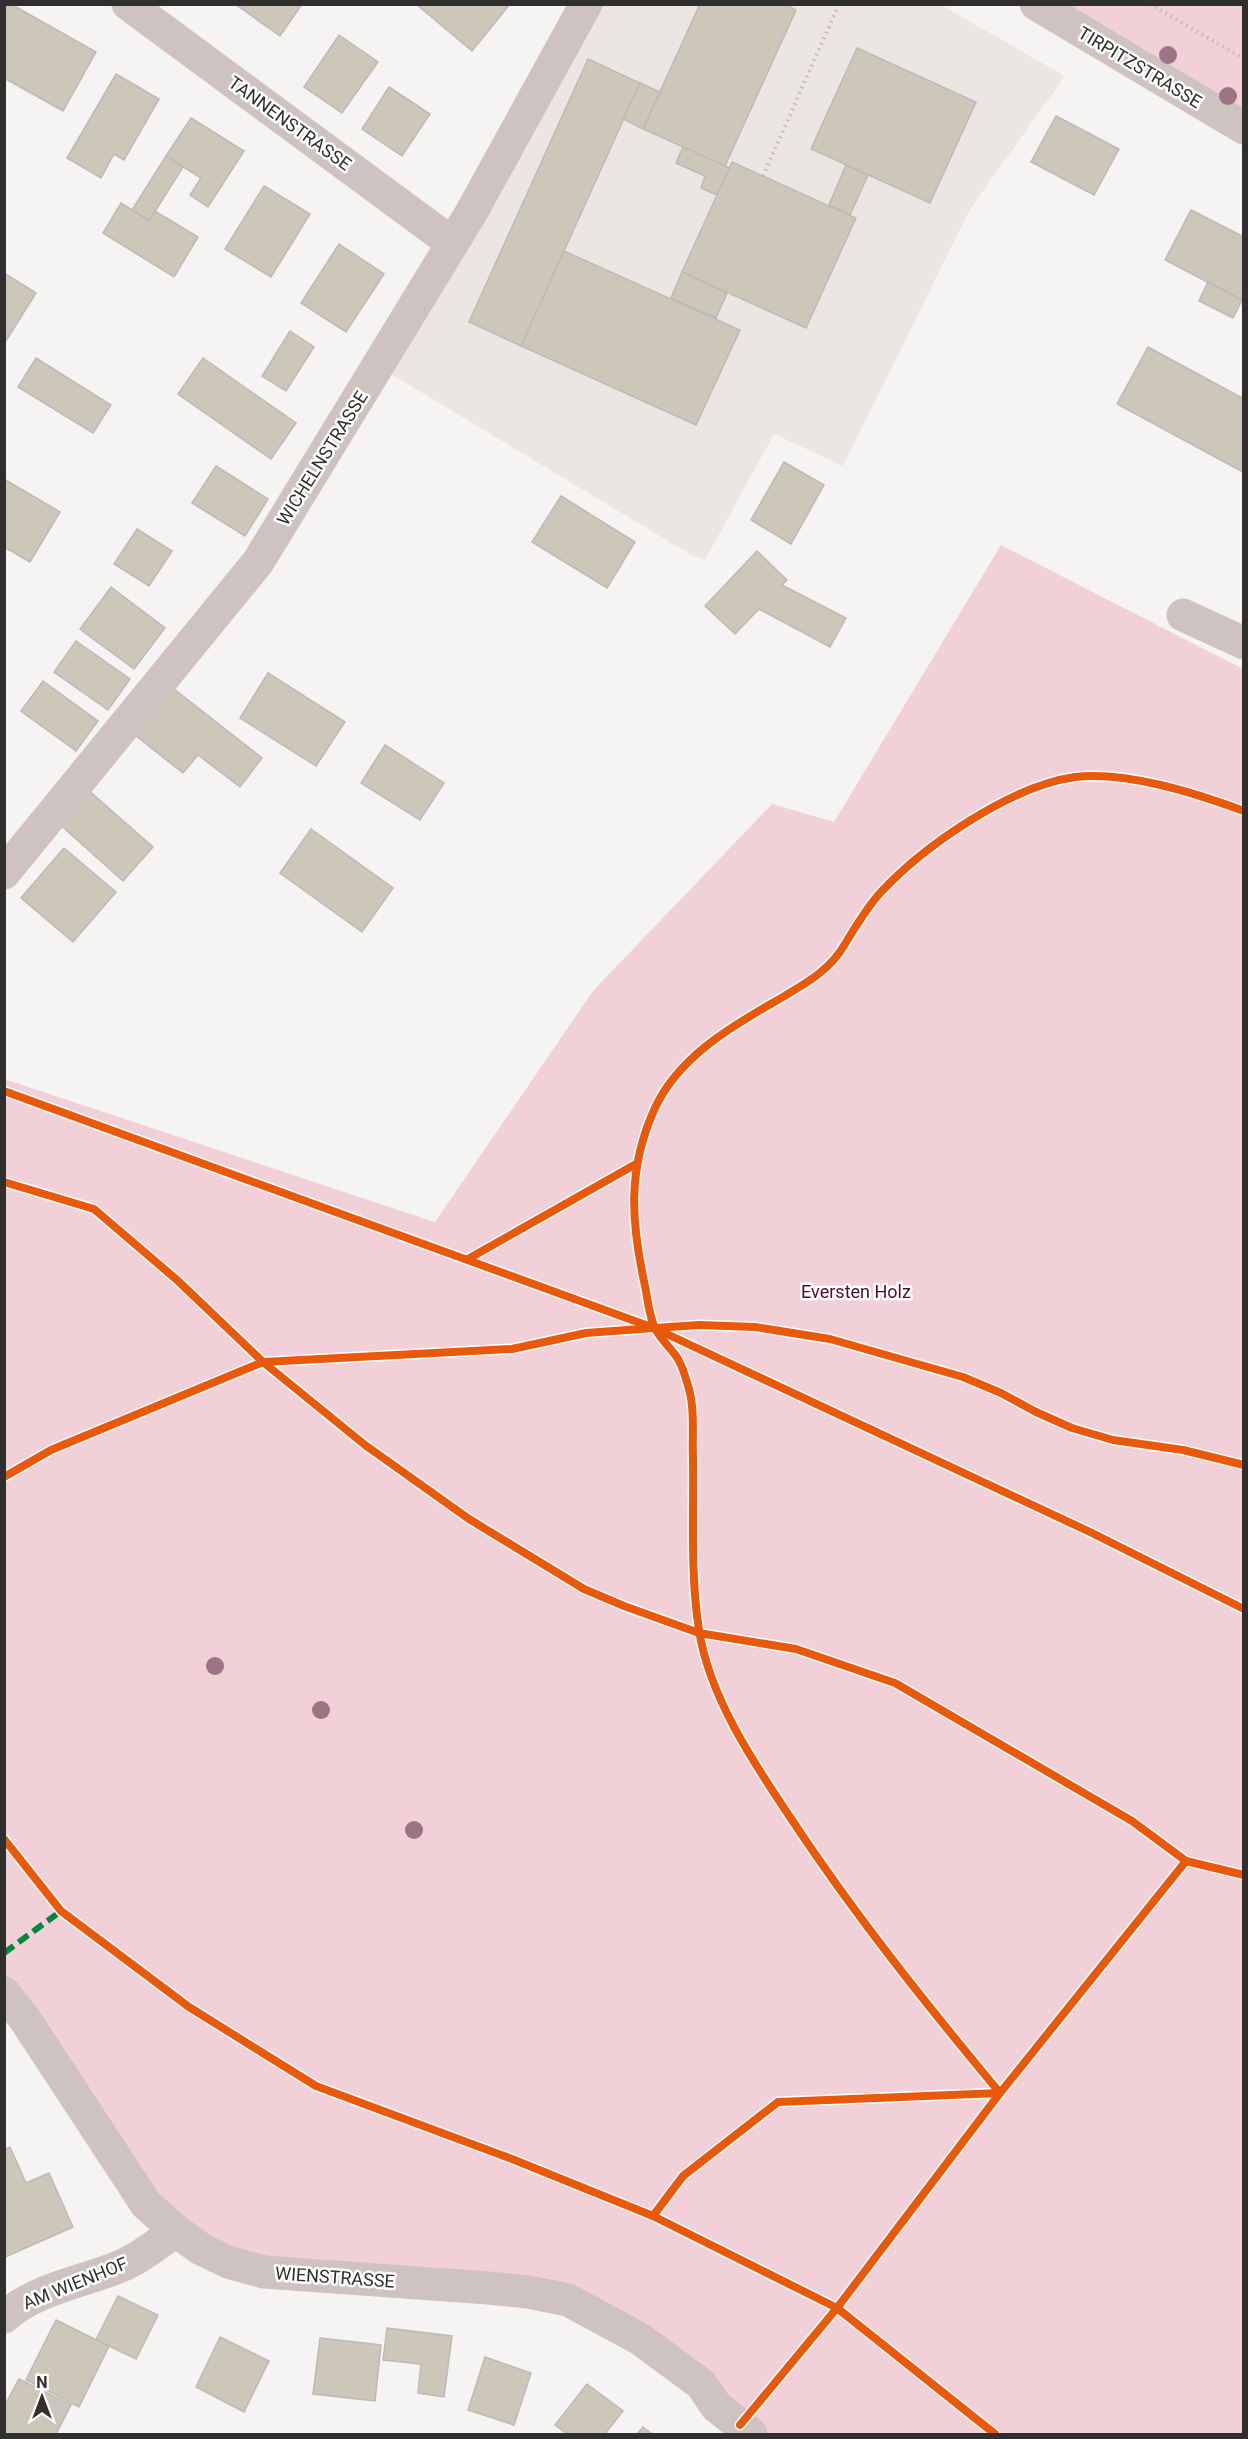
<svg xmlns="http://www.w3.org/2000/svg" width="1248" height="2439" viewBox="0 0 1248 2439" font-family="Roboto,sans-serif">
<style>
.built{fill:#ece6e2}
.green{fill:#f1d0d8}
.building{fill:#cdc7b9;stroke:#bbbab9;stroke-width:1.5}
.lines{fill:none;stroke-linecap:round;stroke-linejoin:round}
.path{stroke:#c0b8b7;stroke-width:4;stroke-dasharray:1.5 4.5;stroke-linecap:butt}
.street{stroke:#cec3c0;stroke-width:33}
.quiet{stroke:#00873e;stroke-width:6;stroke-dasharray:12 6;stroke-linecap:butt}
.cycleway-casing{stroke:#fff;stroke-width:11}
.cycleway{stroke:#e8590c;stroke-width:8}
.tree{fill:#9c7484}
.labels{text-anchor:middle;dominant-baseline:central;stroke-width:5;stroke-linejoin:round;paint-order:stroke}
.street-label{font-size:18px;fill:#302f2e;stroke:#fff}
.park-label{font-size:18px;fill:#520c29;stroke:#fff}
</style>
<rect width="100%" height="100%" fill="#f6f4f3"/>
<polygon class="built" points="586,5 941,5 1065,76 970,209 843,466 774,434 705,560 693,556 379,367"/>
<g class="green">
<polygon points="1036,5 1243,5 1243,128"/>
<polygon points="1001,545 1243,669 1243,2434 751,2434 611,2322 201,2249 5,1993 4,1079 435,1222 593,991 772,804 834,822"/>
</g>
<g class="building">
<polygon points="4,4 11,4 96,52 63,111 4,78"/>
<polygon points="235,4 302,4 280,36"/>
<polygon points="416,4 510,4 472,51"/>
<polygon points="700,4 785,4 796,10 725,166 643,129"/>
<polygon points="339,35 378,62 342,113 304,87"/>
<polygon points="857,48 976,102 930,203 811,149"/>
<polygon points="588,59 640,83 521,346 469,322"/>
<polygon points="116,74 159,99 124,160 114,154 101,178 67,158"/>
<polygon points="640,83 660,92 643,129 623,119"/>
<polygon points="389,87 430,114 402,156 362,129"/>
<polygon points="1056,116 1119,149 1094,195 1031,162"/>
<polygon points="191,118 244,151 208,207 190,195 201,178 166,156"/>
<polygon points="683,147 730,168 717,195 701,188 705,176 676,163"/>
<polygon points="166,156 183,167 149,221 132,210"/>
<polygon points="732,162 856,218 806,328 682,272"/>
<polygon points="846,165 868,175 850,215 829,205"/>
<polygon points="264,186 310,214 271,277 225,249"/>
<polygon points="121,203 149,221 155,211 198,237 174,277 103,233"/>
<polygon points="1191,210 1244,237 1242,300 1165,260"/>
<polygon points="339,244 384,274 346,332 301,303"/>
<polygon points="564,251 740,330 696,425 521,346"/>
<polygon points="682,272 727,293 716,318 671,298"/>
<polygon points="4,273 36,293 4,344"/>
<polygon points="1208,282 1242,300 1233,318 1199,301"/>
<polygon points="290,331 314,347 286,391 262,376"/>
<polygon points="1148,347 1244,399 1244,466 1241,471 1117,404"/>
<polygon points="36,358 111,405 93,433 18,387"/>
<polygon points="203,358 296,423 271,459 178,394"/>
<polygon points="784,462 824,485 791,544 751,520"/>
<polygon points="216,466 268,499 245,536 192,503"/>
<polygon points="4,479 60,512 30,562 4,547"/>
<polygon points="561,496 635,542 607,588 532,542"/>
<polygon points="137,529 172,551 149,586 114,564"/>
<polygon points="757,551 787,580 782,585 846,618 830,647 759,609 735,634 705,606"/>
<polygon points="111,587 165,628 134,669 80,629"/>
<polygon points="76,641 130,679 108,710 54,672"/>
<polygon points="268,673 345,722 316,766 240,718"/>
<polygon points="43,681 98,721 76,751 21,711"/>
<polygon points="174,689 262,758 240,787 198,755 183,773 136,736"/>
<polygon points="385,745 444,783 420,820 361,783"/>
<polygon points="87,789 153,847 123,881 57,822"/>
<polygon points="311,829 393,888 362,932 280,873"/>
<polygon points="64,848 116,892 73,942 21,898"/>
<polygon points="10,2147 26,2183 49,2173 73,2227 5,2257 4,2150"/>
<polygon points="118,2296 158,2315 136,2359 96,2340"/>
<polygon points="56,2320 109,2346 79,2407 26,2380"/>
<polygon points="387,2328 452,2336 444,2397 418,2393 421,2364 383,2360"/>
<polygon points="220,2337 269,2361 244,2412 196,2387"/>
<polygon points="320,2338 381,2345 375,2401 313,2394"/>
<polygon points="485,2357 531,2373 514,2425 468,2410"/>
<polygon points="19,2379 71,2405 56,2434 4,2434 4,2407"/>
<polygon points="587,2384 623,2411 605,2434 567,2434 555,2425"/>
<polygon points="643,2427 652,2434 637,2434"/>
</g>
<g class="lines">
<g class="path">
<polyline points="1150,4 1244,59"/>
<polyline points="763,176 839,4"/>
</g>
<g class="street">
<polyline points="128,4 452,243"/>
<polyline points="1036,4 1244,128"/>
<polyline points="1183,615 1244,643"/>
<polyline points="4,873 258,562 471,213 586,4"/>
<polyline points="4,1993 24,2018 146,2204 176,2231 201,2249 228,2262 264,2272 488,2288 528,2292 568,2300 640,2339 701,2384 716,2406 751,2434"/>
<path d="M4,2317C36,2289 78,2283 116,2268C138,2260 157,2244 176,2231"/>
</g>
<polyline class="quiet" points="4,1953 61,1911"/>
<g class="cycleway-casing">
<g id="cycleway">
<polyline points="4,1091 654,1328 1090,1532 1244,1609"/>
<polyline points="4,1182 94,1209 177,1280 263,1362 512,1349 586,1333 654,1328 699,1325 755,1327 830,1339 963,1377 1001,1393 1036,1412 1072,1428 1113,1440 1183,1450 1244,1465"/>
<polyline points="468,1259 636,1164"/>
<polyline points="4,1477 51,1450 263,1362 365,1445 469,1519 584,1589 624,1606 699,1633 796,1649 895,1683 1132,1821 1186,1861"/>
<polyline points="4,1839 61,1911 189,2007 316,2086 512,2159 653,2216 837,2308 995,2434"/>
<polyline points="653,2216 683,2176 778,2102 1000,2093 1186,1861 1244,1875"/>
<path d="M740,2425L837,2308L1000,2093C926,2004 854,1914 790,1817C753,1762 709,1696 699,1630C690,1573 694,1514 693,1457C692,1437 695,1413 690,1393C687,1382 684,1369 678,1359C672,1349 662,1341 656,1330C649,1318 648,1300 645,1286C631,1222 627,1169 655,1108C678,1058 730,1027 776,1001C803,985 829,972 845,944C856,926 867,907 881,892C925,845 1011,786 1075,777C1127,771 1195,793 1244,811"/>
</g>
</g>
<use href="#cycleway" class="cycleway"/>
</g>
<g class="tree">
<circle cx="1168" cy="55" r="9"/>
<circle cx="1228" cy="96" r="9"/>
<circle cx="215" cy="1666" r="9"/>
<circle cx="321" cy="1710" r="9"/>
<circle cx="414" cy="1830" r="9"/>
</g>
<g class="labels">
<g class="street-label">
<text transform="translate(1140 67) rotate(31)">TIRPITZSTRASSE</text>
<text transform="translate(290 123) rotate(36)">TANNENSTRASSE</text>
<text transform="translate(322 458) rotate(-58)">WICHELNSTRASSE</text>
<text transform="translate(335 2277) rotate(4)">WIENSTRASSE</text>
<text transform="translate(75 2283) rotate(-22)">AM WIENHOF</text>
</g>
<g class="park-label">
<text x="856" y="1291">Eversten Holz</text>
</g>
</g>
<rect width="1248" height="2439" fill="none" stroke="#302f2e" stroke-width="12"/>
<g transform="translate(42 2397)" stroke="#ffffff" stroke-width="4.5" paint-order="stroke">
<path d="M0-4.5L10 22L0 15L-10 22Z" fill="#302f2e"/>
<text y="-9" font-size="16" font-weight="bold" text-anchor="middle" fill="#302f2e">N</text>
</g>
</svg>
